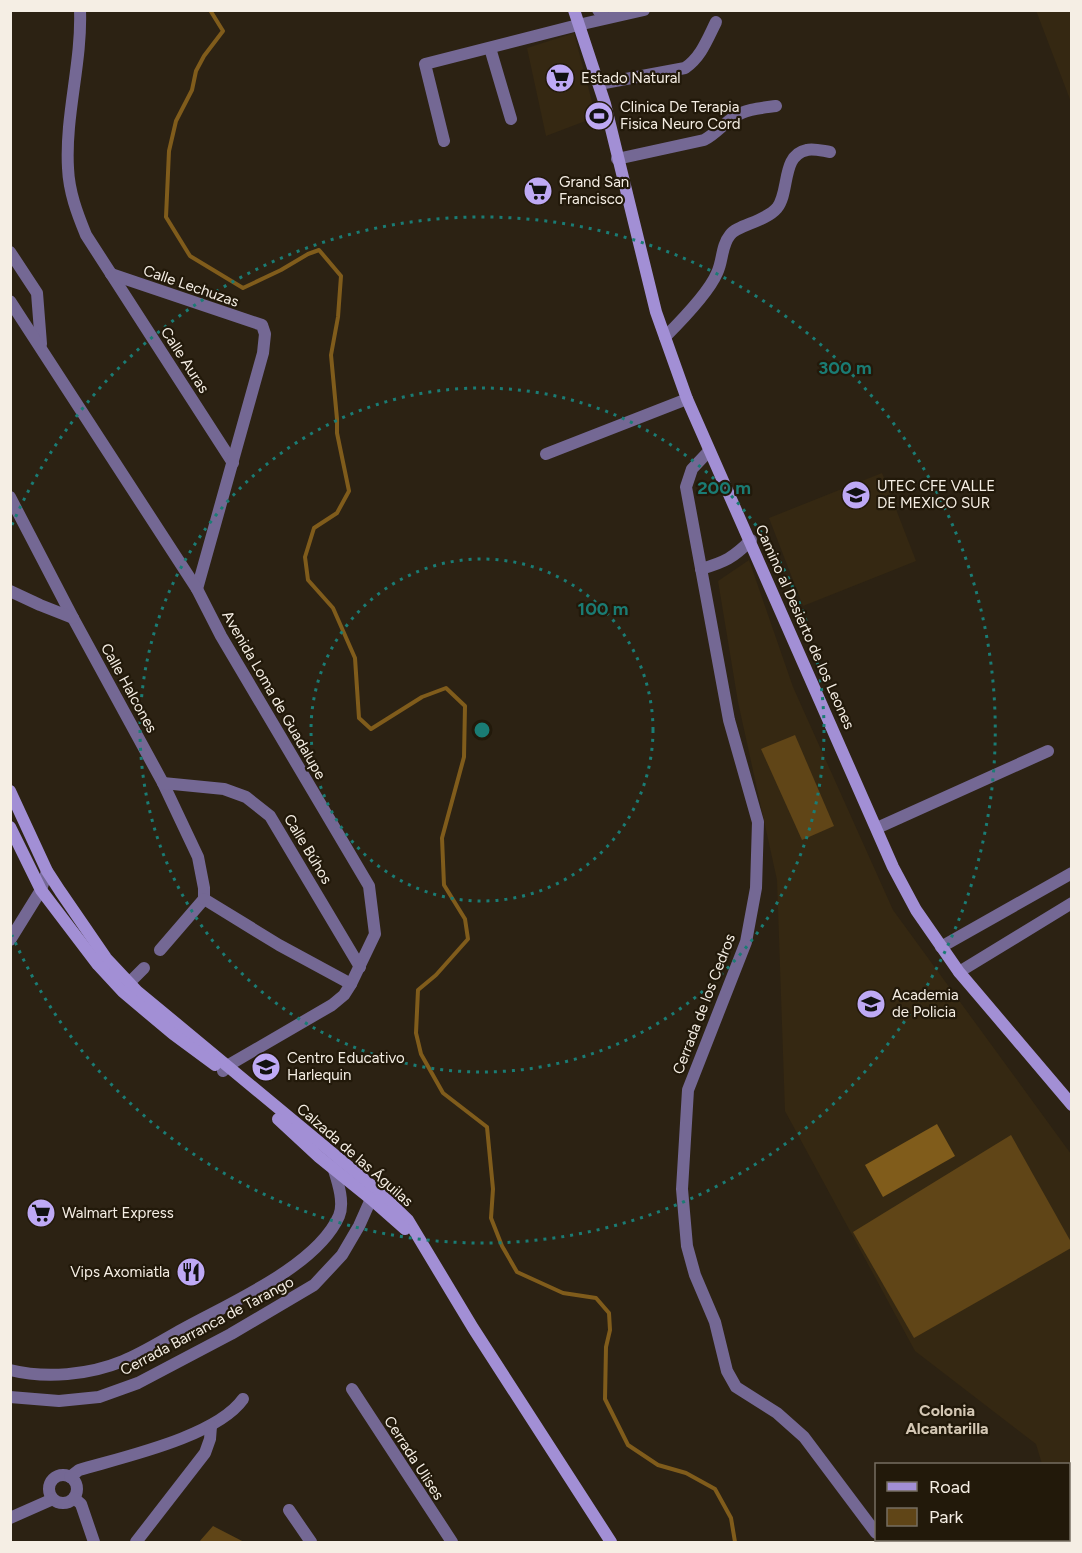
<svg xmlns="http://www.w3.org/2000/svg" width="1082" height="1553" viewBox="0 0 1082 1553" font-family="Figtree,sans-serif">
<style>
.built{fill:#352812}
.green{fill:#604517}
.water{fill:#805c1b}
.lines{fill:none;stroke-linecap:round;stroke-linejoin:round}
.stream{stroke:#805c1b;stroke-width:4}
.minor{stroke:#746894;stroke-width:12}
.secondary{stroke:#a28fd5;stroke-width:12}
.ring{fill:none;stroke:#1a7c74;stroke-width:3;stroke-dasharray:3 6}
.labels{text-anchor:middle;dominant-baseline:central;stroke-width:4.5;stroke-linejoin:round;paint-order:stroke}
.poi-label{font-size:15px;fill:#f5eee4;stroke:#22190a;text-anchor:start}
.street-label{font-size:15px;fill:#f5eee4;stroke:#22190a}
.neighbourhood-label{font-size:16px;font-weight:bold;fill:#d4c7b4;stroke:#22190a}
.centre{fill:#1a7c74;stroke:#22190a;stroke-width:3}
.ring-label{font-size:18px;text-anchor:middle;font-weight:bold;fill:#1a7c74;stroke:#22190a;stroke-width:4.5;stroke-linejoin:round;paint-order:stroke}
</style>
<rect width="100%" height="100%" fill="#2c2213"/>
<g class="built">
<polygon points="1036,11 1071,11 1071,102 1037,13"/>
<polygon points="574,33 596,117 546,136 527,48"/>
<polygon points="882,473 916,561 803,606 769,518"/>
<polygon points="749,560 793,687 893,910 1071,1154 1071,1542 1069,1542 1068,1540 1068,1464 1042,1464 1036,1444 915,1351 785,1111 777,880 738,702 718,581"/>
</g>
<g class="green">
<polygon points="795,735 834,826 802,840 761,749"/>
<polygon points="1011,1135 1071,1242 1071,1248 914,1338 853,1232"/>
<polygon points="213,1526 244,1542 199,1542"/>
</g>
<polygon class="water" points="937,1124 955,1156 883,1197 865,1165"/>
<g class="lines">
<polyline class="stream" points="210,10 223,31 204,56 196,71 192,90 176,121 169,151 166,217 190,256 243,288 281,270 308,254 319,250 341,276 338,317 331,355 337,419 337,433 349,491 337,513 314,528 305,557 308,580 333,608 355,658 359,718 371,729 422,697 446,688 465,706 464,757 442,838 444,885 465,919 468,939 436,975 418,990 416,1033 421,1054 443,1093 487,1127 493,1189 491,1218 502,1246 517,1272 563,1293 596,1298 609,1313 610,1330 606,1347 605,1399 628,1445 658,1465 686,1473 715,1489 731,1518 735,1542"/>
<g class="minor">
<path d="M80,10C82,63 65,115 68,168C69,192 77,213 86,235L233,463"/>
<polyline points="598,10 603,10"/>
<polyline points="490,48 511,119"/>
<path d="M599,84L685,68C701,57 707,40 716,22"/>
<polyline points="444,141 425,64 578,25 644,10"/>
<path d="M617,159L704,140C716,134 723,124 734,117C746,109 762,108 776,106"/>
<polyline points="10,252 37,293 41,344"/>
<polyline points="111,274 262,325 265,334 263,353 197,589"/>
<polyline points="10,301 197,589 221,636 369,886 375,934 351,984 344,995 332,1005 227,1066 223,1071"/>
<path d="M665,337C680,322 709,292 717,273C723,261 721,246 730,235C737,225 765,222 777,208C790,192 781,155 807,150C813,148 823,151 830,152"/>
<polyline points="709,451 692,469 686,487 729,720 758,822 756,888 746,942 688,1090 682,1189 687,1246 695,1275 715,1322 727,1371 736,1387 777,1413 804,1437 876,1533"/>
<polyline points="546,454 687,399"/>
<polyline points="10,497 73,618 163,783 198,857 204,888 204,899 160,950"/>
<path d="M701,569C725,562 733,558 751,540"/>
<polyline points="10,591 40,605 73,618"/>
<polyline points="163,783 224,789 246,797 270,816 360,967"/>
<polyline points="877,828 1048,751"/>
<polyline points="204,899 279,945 351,984"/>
<polyline points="10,940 41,890 47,871"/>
<polyline points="941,947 1072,873"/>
<polyline points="959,972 1072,903"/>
<polyline points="124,991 129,983 144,968"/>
<path d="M10,1370C46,1379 89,1375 123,1361C143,1353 163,1340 183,1329C230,1303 317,1266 339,1216C345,1202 337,1180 333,1167"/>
<polyline points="352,1389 452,1542"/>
<polyline points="10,1397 59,1401 99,1397 138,1383 231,1334 314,1285 342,1255 359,1226 371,1199"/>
<circle cx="63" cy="1489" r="14"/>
<path d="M70,1477L79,1470C123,1457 216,1437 243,1399"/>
<polyline points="74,1498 81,1504 94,1542"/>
<polyline points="289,1510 311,1542"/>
<polyline points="10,1518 53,1499"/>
<polyline points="136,1542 205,1453 210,1439 211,1426"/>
</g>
<g class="secondary">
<polyline points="574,10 605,104 656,312 687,399 893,867 916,910 959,972 1072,1105"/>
<polyline points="10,791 47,871 60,891 106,958 137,991 377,1190 408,1220 473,1328 611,1542"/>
<polyline points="10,827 41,890 98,965 123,992 173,1034 215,1065"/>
<polyline points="278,1119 319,1157 371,1199 405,1229"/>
</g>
</g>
<g class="ring">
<circle cx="482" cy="730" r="171"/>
<circle cx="482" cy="730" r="342"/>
<path d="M12 525A513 513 0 1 1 12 935"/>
</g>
<defs>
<g id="supermarket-disc" transform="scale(1.5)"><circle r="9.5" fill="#bea9f5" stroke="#22190a"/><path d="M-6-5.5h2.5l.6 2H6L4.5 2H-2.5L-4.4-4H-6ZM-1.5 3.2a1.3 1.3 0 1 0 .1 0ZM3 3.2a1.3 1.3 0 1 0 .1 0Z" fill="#111"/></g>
<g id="stadium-disc" transform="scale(1.5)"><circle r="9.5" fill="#bea9f5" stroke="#22190a"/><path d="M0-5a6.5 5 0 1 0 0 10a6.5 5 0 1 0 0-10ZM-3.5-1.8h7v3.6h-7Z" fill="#111"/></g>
<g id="school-disc" transform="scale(1.5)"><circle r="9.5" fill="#bea9f5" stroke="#22190a"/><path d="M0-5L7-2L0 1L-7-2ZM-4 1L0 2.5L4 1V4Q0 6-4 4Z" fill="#111"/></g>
<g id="restaurant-disc" transform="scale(1.5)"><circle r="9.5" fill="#bea9f5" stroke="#22190a"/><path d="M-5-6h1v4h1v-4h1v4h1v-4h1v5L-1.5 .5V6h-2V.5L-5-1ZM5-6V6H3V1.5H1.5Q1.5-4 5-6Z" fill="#111"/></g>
</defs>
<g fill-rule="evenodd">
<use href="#supermarket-disc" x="560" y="78"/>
<use href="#stadium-disc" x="599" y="116"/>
<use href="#supermarket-disc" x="538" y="191"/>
<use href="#school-disc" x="856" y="495"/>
<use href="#school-disc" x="871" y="1004"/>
<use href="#school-disc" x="266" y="1067"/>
<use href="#supermarket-disc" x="41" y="1213"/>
<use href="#restaurant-disc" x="191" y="1272"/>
</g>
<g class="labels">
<g class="poi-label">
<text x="581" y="78">Estado Natural</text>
<text x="620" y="107">Clinica De Terapia<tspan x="620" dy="17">Fisica Neuro Cord</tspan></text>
<text x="559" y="182">Grand San<tspan x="559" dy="17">Francisco</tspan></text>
<text x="877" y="486">UTEC CFE VALLE<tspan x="877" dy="17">DE MEXICO SUR</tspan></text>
<text x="892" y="995">Academia<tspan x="892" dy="17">de Policia</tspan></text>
<text x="287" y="1058">Centro Educativo<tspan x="287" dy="17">Harlequin</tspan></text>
<text x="62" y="1213">Walmart Express</text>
<text x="170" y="1272" text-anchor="end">Vips Axomiatla</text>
</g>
<g class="street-label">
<text transform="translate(191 286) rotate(19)">Calle Lechuzas</text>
<text transform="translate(185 360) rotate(57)">Calle Auras</text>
<text transform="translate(805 627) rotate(66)">Camino al Desierto de los Leones</text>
<text transform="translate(129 688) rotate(61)">Calle Halcones</text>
<text transform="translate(274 695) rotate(60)">Avenida Loma de Guadalupe</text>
<text transform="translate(308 849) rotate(59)">Calle Búhos</text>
<text transform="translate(704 1004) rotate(-69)">Cerrada de los Cedros</text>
<text transform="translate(355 1155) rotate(41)">Calzada de las Águilas</text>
<text transform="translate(207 1326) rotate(-28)">Cerrada Barranca de Tarango</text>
<text transform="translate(414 1458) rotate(57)">Cerrada Ulises</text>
</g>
<g class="neighbourhood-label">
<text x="947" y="1410">Colonia<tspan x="947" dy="18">Alcantarilla</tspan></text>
</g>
</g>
<circle cx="482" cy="730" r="9" class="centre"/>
<g class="ring-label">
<text x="845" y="374">300 m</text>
<text x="724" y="494">200 m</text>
<text x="603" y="615">100 m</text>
</g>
<rect width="1082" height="1553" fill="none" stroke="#f5eee4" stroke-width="24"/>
<rect x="875" y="1463" width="195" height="78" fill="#22190a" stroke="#766e61" stroke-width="1.5"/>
<rect x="887" y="1482" width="30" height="9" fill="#a28fd5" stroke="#766e61" stroke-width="1.5"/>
<text x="929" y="1493" font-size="18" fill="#f5eee4">Road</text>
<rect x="887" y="1508" width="30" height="18" fill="#604517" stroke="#766e61" stroke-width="1.5"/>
<text x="929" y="1523" font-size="18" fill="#f5eee4">Park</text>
</svg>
